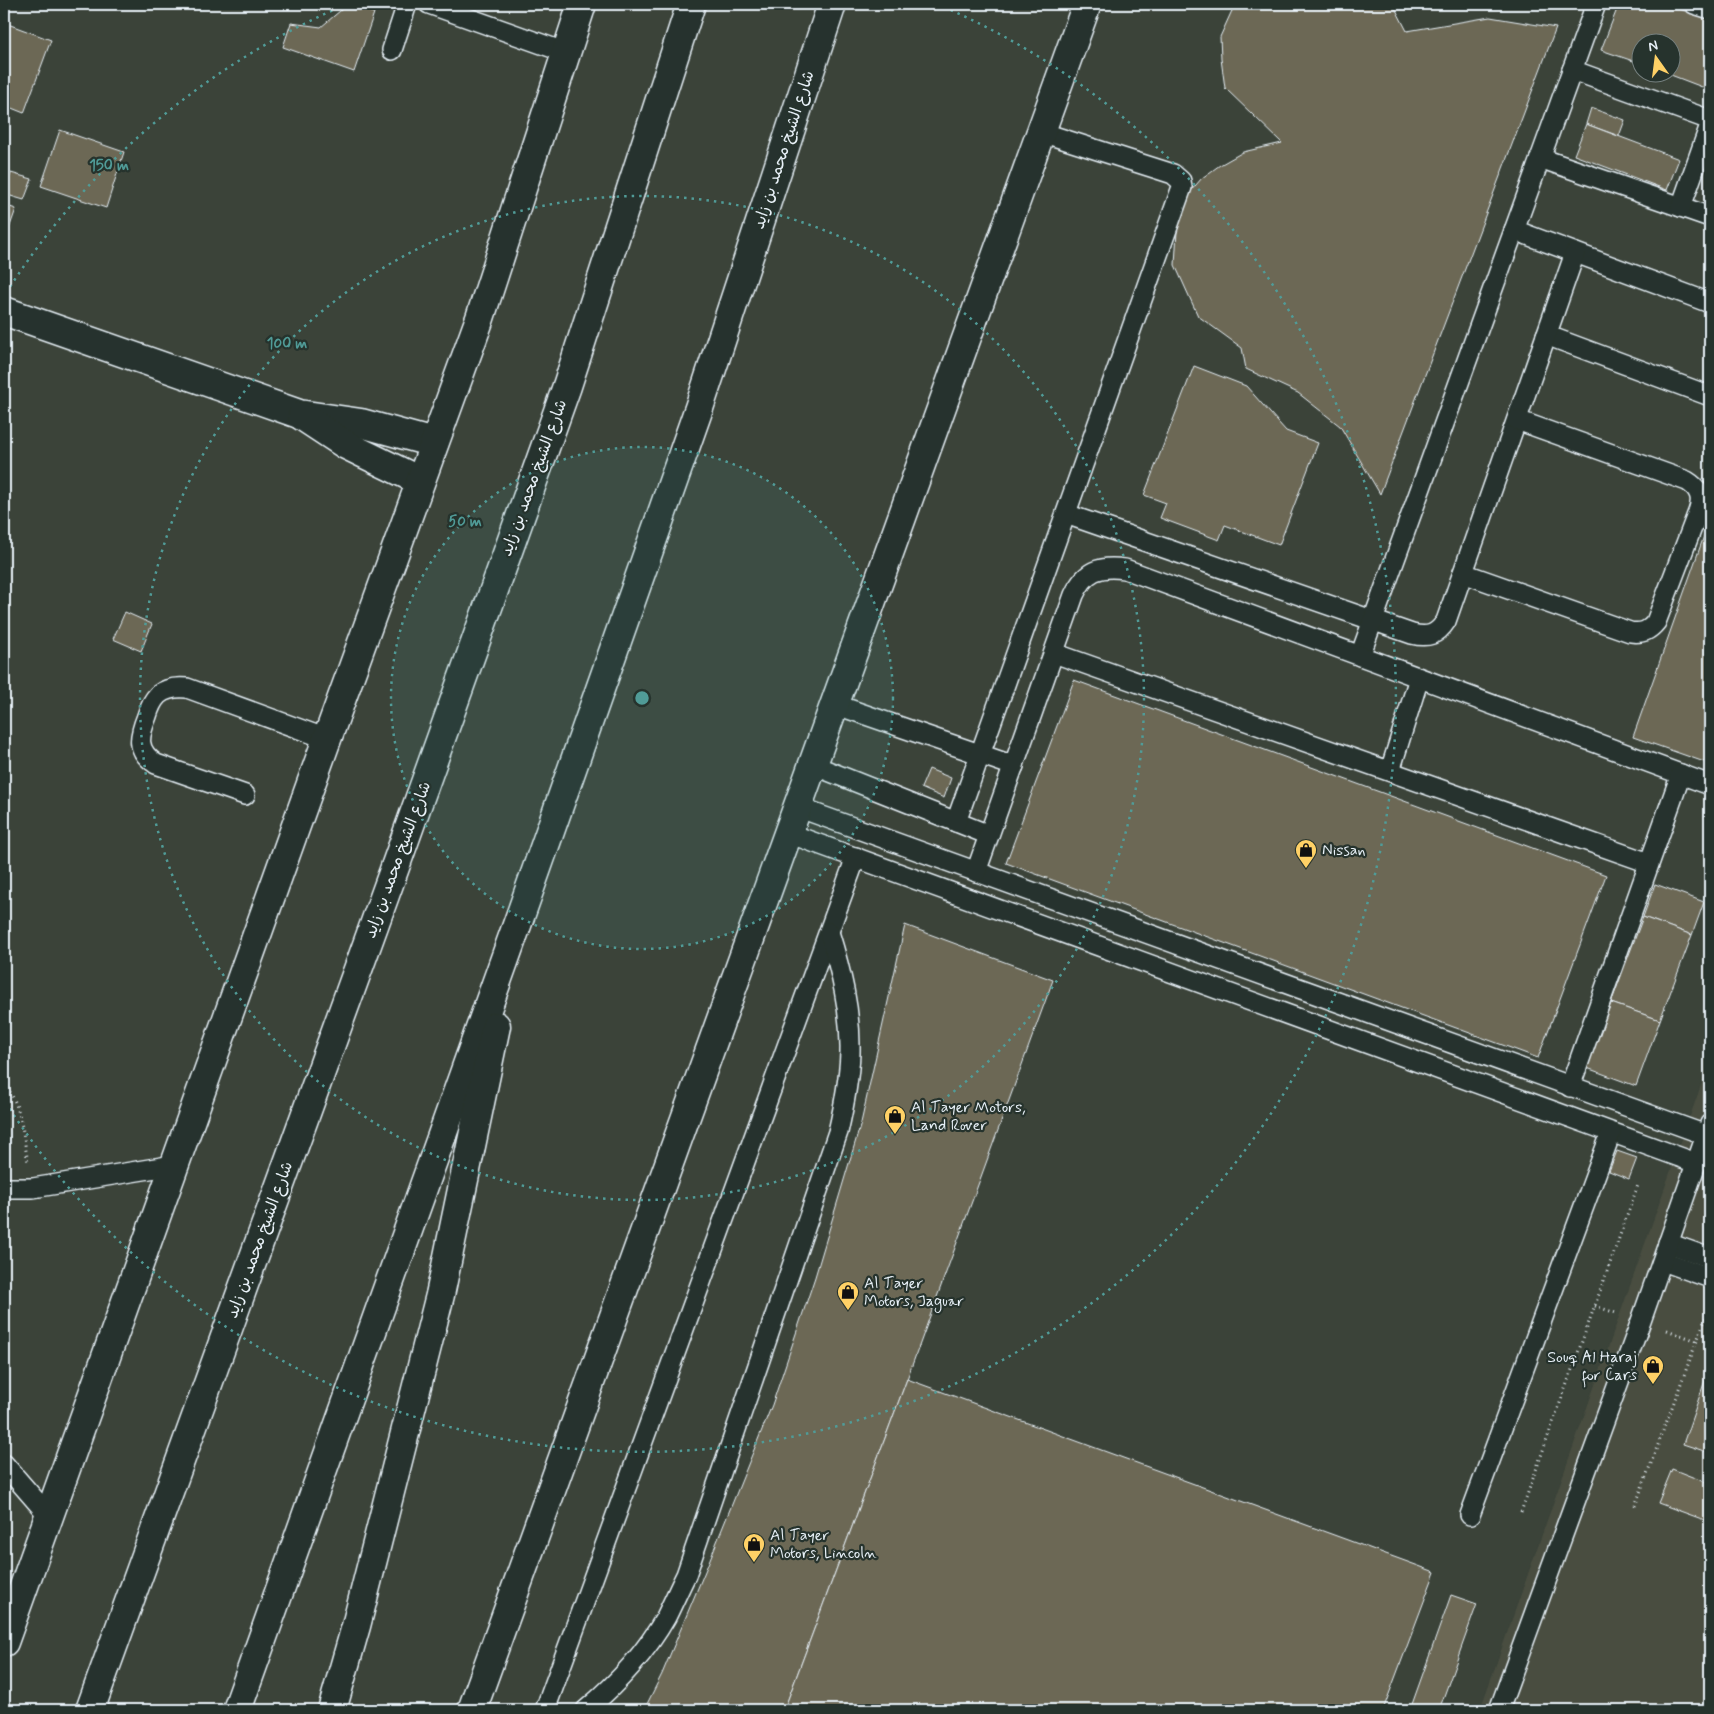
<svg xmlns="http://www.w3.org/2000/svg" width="1714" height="1714" viewBox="0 0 1714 1714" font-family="Mynerve,'Playpen Sans Arabic',sans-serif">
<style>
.built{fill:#4a4e41}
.building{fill:#6c6855;stroke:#e8f1f8}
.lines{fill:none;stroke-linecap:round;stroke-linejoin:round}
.service-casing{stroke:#e8f1f8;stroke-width:22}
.minor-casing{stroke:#e8f1f8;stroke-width:31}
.tertiary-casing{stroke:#e8f1f8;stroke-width:31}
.secondary-casing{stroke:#e8f1f8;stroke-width:31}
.motorway-casing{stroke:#e8f1f8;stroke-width:31}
.path{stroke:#e8f1f8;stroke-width:3;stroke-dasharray:1 4;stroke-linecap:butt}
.service{stroke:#26332d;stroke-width:19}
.minor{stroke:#26332d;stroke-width:28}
.tertiary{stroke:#26332d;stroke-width:28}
.secondary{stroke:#26332d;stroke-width:28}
.motorway{stroke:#26332d;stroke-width:28}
.ring{fill:none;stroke:#509b97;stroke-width:2.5;stroke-dasharray:2.5 5}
.labels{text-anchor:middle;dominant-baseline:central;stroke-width:4.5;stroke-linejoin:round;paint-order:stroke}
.street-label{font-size:16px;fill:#e8f1f8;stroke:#26332d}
.poi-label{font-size:16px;fill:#e8f1f8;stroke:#26332d;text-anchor:start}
.centre{fill:#509b97;stroke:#26332d;stroke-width:2.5}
.ring-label{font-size:15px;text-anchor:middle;font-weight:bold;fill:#509b97;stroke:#26332d;stroke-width:4.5;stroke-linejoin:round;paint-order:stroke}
</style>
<rect width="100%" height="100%" fill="#3b4339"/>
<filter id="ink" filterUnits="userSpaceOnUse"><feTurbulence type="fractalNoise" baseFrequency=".02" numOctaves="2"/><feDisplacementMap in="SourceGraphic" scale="10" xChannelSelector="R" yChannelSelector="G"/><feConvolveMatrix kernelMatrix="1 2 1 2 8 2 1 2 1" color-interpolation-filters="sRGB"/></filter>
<g filter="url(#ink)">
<polygon class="built" points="1710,1060 1710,1710 1480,1710"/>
<g class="building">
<polygon points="1235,4 1393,4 1407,31 1490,17 1556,28 1380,494 1340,426 1298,393 1246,369 1242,348 1198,316 1175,265 1177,231 1189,193 1202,178 1220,165 1243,152 1282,143 1225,88 1221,59 1220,37"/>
<polygon points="1619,4 1666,4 1710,20 1710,90 1663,72 1672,72 1672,42 1642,42 1642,64 1601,50"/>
<polygon points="347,5 374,13 354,72 283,47 291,23 321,27"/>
<polygon points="5,23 51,40 24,113 4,105"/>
<polygon points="1591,108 1625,120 1619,136 1586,124"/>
<polygon points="1586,124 1679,159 1667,190 1574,155"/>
<polygon points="60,130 124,152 106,208 41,186"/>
<polygon points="11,173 32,179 24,200 4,194"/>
<polygon points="1710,186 1710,211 1703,209"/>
<polygon points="4,205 16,209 4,243"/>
<polygon points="1194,366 1246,386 1286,431 1318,443 1279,545 1225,525 1219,540 1160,518 1166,503 1144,495"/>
<polygon points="1710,519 1710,764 1633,737"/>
<polygon points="125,612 152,624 141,651 113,639"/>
<polygon points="1074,680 1606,875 1538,1058 1006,863"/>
<polygon points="929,769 951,778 944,798 921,788"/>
<polygon points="1655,884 1704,902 1692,935 1643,917"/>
<polygon points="1643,917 1692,935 1660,1020 1611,1003"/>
<polygon points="905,925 1053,980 907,1379 784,1710 644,1710 662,1674 708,1564 772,1405 815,1277 861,1123"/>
<polygon points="1611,1003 1660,1020 1636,1086 1587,1068"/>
<polygon points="1617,1151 1637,1158 1629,1179 1609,1171"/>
<polygon points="1710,1366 1710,1453 1683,1444"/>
<polygon points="907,1379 1435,1572 1383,1710 784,1710"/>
<polygon points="1672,1469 1710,1484 1710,1522 1658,1503"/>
<polygon points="1451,1595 1477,1604 1439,1710 1410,1710"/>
</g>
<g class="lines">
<g class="service-casing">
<g id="service">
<polyline points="429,4 567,53"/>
<polyline points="1694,4 1710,9"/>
<polyline points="392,50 407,4"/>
<polyline points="1572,70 1710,120"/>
<polyline points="1540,158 1710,217"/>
<polyline points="1681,207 1710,125"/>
<polyline points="1514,230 1710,303"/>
<polyline points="1546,335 1710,396"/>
<path d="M1066,514L1412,634C1428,638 1437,635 1446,621L1575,253"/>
<path d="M1463,573L1630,632C1642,634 1649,631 1656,622L1698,512C1703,498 1700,489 1687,481L1517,420"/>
<polyline points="1054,653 1649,863"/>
<polyline points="1360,656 1596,4"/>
<polyline points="834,704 1014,766"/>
<polyline points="813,765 989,835"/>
<polyline points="1390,771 1419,678"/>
<path d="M245,795L156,764C135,750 139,736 147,716C149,709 152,701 158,695C166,688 177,687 187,688L327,739"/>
<polyline points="797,807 1706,1135"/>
<polyline points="956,822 1182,187 1181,181 1173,174 1041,132"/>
<polyline points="788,833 1696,1163"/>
<path d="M976,872L1074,595C1085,571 1099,565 1125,569L1710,785"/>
<polyline points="1570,1087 1681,774"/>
<polyline points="4,1188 33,1188 174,1165"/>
<polyline points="1668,1243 1710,1258"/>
<polyline points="1663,1261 1710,1278"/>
<polyline points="4,1464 49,1516"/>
<polyline points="1470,1515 1611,1133"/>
<polyline points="545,1710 856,857"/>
<path d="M586,1710C617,1684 646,1652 666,1617C673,1603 679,1589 686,1575L838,1132C844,1106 849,1080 850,1053C851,1011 841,971 829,932"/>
<polyline points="1499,1710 1641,1321 1710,1124"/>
</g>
</g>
<g class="minor-casing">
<g id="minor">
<polyline points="4,311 299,414 361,423 434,443"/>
<polyline points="302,416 346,445 420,481"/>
</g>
</g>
<g class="tertiary-casing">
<polyline id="tertiary" points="472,1710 1087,4"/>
</g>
<g class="secondary-casing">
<polyline id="secondary" points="4,1642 327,739 480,318 582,4"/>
</g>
<g class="motorway-casing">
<g id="motorway">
<polyline points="90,1710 394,870 567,386 691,4"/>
<polyline points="237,1710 517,925 699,408 832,4"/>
<polyline points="332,1710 356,1626 440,1295 496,1026"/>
</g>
</g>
<g class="path">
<path d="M4,1084C22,1104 23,1137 28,1162"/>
<polyline points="1595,1306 1616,1313"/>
<polyline points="1667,1330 1697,1341"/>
<polyline points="1635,1506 1710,1306"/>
<polyline points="1521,1512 1638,1185"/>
</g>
<use href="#service" class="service"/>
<use href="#minor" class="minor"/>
<use href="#tertiary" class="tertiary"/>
<use href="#secondary" class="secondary"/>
<use href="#motorway" class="motorway"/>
</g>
</g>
<circle cx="642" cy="698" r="251" fill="#509b97" fill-opacity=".12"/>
<g class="ring">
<circle cx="642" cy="698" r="251"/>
<circle cx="642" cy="698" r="502"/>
<path d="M6 293A754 754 0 0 1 347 4M937 4A754 754 0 1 1 6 1103"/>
</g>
<defs>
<g id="shop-pin" transform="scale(1.125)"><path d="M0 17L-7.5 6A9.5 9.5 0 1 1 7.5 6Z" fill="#ffd166" stroke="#26332d"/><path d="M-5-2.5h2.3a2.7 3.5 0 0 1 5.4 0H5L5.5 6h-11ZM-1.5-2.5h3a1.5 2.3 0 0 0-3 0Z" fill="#111"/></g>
</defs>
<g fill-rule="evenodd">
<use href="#shop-pin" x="1306" y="850"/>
<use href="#shop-pin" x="895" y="1116"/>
<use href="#shop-pin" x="848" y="1292"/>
<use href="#shop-pin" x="1653" y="1366"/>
<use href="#shop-pin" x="754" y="1544"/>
</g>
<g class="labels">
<g class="street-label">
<text transform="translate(784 150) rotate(-72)">شارع الشيخ محمد بن زايد</text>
<text transform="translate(534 478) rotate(-70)">شارع الشيخ محمد بن زايد</text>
<text transform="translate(398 860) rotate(-70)">شارع الشيخ محمد بن زايد</text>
<text transform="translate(260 1240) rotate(-70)">شارع الشيخ محمد بن زايد</text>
</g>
<g class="poi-label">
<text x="1322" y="850">Nissan</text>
<text x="911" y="1107">Al Tayer Motors,<tspan x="911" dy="18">Land Rover</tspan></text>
<text x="864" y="1283">Al Tayer<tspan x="864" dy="18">Motors, Jaguar</tspan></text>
<text x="1637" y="1357" text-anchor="end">Souq Al Haraj<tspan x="1637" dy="18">for Cars</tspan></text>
<text x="770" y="1535">Al Tayer<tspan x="770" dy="18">Motors, Lincoln</tspan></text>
</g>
</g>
<circle cx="642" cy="698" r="8" class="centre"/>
<g class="ring-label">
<text x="109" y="170">150 m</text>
<text x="287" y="348">100 m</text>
<text x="465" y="526">50 m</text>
</g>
<rect width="1714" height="1714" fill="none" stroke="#26332d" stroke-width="20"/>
<rect x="10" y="10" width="1694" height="1694" fill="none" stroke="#e8f1f8" stroke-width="2" filter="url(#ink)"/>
<g transform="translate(1656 58) rotate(346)"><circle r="24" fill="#26332d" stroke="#747f7e"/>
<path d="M0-4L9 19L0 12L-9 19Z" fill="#ffd166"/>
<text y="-8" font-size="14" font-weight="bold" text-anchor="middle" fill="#e8f1f8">N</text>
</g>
</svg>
